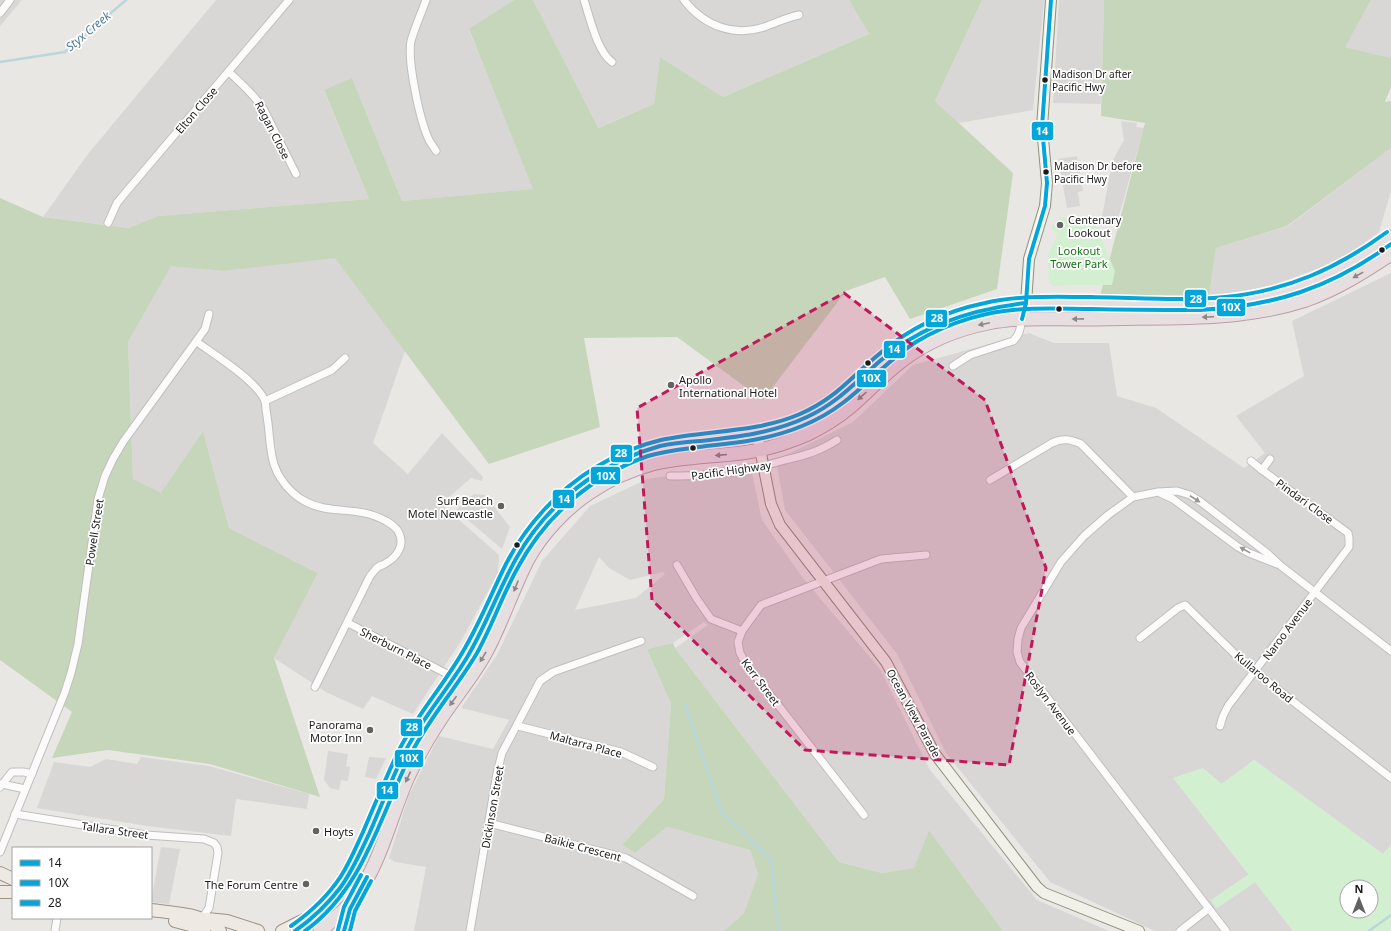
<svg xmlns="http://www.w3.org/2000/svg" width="1391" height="931" viewBox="0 0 1391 931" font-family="'Noto Sans',sans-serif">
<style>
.residential{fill:#d8d7d5;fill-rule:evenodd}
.forest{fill:#c6d6ba}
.park{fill:#d2efd0;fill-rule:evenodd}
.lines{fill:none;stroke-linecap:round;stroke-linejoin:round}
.stream{stroke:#b9d6db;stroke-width:2.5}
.street-casing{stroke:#c0bfbe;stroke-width:9}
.secondary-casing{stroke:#91917e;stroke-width:12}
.primary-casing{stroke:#9d9383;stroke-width:14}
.highway-casing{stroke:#bc9da8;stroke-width:15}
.street{stroke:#fcfbfb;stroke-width:7}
.secondary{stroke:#f2f1e9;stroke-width:10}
.primary{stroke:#efe9e3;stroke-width:12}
.highway{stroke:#e7dee0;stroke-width:13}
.bus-1-casing{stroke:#fff;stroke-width:7}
.bus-2-casing{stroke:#fff;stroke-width:7}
.bus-3-casing{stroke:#fff;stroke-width:7}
.bus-1{stroke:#03a6da;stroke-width:4}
.bus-2{stroke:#03a6da;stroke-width:4}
.bus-3{stroke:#03a6da;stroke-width:4}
.oneway{fill:#8b8687}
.oneway2{fill:#979696}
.marked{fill:#c2185b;fill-opacity:0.2;stroke:#c2185b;stroke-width:3;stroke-dasharray:8 5;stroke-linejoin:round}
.bus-dot{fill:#1b1b1b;stroke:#fff;stroke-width:1.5}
.poi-dot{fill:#636261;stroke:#fff;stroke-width:1.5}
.labels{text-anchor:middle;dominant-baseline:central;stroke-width:3.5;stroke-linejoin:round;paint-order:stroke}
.bus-label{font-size:10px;fill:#1b1b1b;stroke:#fff;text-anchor:start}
.street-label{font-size:11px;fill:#1b1b1b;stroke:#fff}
.poi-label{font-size:11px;fill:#1b1b1b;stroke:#fff;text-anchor:start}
.park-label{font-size:11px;fill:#127014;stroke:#fff}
.water-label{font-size:12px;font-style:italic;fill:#4c7a9c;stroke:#fff}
.line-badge{stroke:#fff;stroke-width:1.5}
.badge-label{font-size:11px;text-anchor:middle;font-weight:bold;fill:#fff}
</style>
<rect width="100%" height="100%" fill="#e9e7e4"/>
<g class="residential">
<polygon points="0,0 22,0 0,26"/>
<polygon points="216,0 514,0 469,30 534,189 402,201 352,78 324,91 369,199 158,216 130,228 43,217 88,154"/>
<polygon points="533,0 849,0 869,34 723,97 660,57 654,104 597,128"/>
<polygon points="982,0 1044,0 1033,110 959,123 935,101"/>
<polygon points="1059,0 1104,0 1101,104 1053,103"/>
<polygon points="1371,0 1391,0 1391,58 1344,47"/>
<polygon points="1121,121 1137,123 1136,127 1144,128 1118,219 1102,217 1112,162 1124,140"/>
<polygon points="1391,148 1391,191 1379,232 1347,256 1315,270 1270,286 1239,294 1209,296 1216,248 1288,226"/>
<polygon points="1077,156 1083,191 1078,192 1080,206 1067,208 1058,159"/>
<polygon points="335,257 405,351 373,443 408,474 442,433 483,477 482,481 471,478 441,504 499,555 498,573 461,641 413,714 372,696 363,709 326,692 274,658 318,573 229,528 203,431 161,494 133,479 128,342 171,265 224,271"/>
<polygon points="1391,273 1391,845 1383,854 1254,760 1222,784 1174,779 1249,875 1211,901 1217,908 1255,882 1293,931 1155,931 1050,882 946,753 897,654 785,510 776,460 853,422 913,365 1029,333 1054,343 1109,343 1117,396 1156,408 1244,468 1265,453 1236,416 1304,376 1292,321"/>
<path d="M750,463L762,520L803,578L880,669L930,770L1037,900L1109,931H1003L929,830L915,868L882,873L839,862L675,648L708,625L704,622L673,643L647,649L671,704L664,799L622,845L635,853L667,827L750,850L758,874L744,913L724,931H414L426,867L395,862L389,858L409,795L439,736L493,749L509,720L461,708L497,655L542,561L590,506L647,479ZM599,557L609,568L630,580L663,572L665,574L636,598L575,610Z"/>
<polygon points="474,494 485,495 510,527 502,549 456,510"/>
<polygon points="328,751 348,754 346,766 350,767 348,781 341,780 339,790 330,788 324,780"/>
<polygon points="141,757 209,766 309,794 307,809 236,799 231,836 147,826 37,808 54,762 90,767 106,759 137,764"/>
<polygon points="369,757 386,758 376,779 365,777"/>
<polygon points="161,847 180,849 169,904 151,902"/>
</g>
<g class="forest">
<polygon points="514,0 533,0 598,128 654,104 660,57 723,97 869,34 849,0 982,0 935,101 1013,173 997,289 910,319 885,277 846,291 763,400 677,337 584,338 600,427 489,464 335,258 224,271 171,266 128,342 133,479 161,493 203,431 229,528 318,573 274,658 320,797 210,764 108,750 52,758 72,712 0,660 0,198 43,217 129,228 158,216 369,199 324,90 352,78 402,201 533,189 469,29"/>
<polygon points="1104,0 1371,0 1345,47 1391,58 1391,87 1385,102 1391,101 1391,148 1287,226 1216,248 1209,296 1100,296 1145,123 1101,116"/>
<polygon points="673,643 675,648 839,862 882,873 914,868 929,830 1003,931 724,931 744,913 758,874 750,850 667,827 635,853 622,845 664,799 671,704 647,649"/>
</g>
<g class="park">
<polygon points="1060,217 1095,224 1115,271 1112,285 1069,285 1054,286 1049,283 1048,255 1058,234 1051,227"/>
<path d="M1254,760L1383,854L1391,845V931H1293L1255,882L1217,908L1211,900L1249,874L1173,778L1203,768L1222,784ZM1347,887H1371V911H1347Z"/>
</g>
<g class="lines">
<g class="stream">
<polyline points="0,62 65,52 126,0"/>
<polyline points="685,704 722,813 771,859 779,931"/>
<polyline points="1369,931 1391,915"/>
</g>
<g class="street-casing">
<g id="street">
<path d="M426,0C421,14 415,27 411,41C407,61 420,121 429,140C431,144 434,147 436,151"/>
<path d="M584,0C590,18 597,51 612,62"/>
<path d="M684,0C704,26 735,38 767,26C778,22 788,17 799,15"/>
<polyline points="0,13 10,0"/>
<path d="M229,72C242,84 254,95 264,110L296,174"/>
<polyline points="108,223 117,203 126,192 289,0"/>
<path d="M197,342C215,355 257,381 265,401C266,406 266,412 267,416C272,447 267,468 292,492C300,500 313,506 324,508C346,512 365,509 386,521C390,523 397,528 399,533C405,545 397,557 386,563C384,565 381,565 378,567C375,569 373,573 370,576L315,687"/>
<path d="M953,366L970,355L1013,341C1020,335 1020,328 1022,319"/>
<polyline points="265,401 332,370 345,358"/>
<polyline points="1251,461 1262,470"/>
<path d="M670,476C709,477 748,471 785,460C806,455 818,452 837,440"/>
<path d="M990,480L1052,443C1062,438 1070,439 1081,444L1133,497"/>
<polyline points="1160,493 1173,499 1238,547 1249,553 1277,564"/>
<polyline points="677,565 697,599 711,619 742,631"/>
<polyline points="348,623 455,678"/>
<polyline points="1140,638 1178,608 1185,605 1244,663 1391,778"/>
<polyline points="518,726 621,752 653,767"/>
<polyline points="1220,726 1223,716 1228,706 1349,547 1349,538 1348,533 1262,470 1270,459"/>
<polyline points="2,784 25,789"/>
<polyline points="0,787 12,772 24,772 32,774"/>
<polyline points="15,814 146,835 204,839 214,843 217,847 218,853 209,908 202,918"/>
<polyline points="864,815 746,664 740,653 738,642 742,631 761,605 881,559 926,555"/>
<polyline points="489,823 626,858 693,896"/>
<polyline points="0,852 65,692 71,673 78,644 98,499 105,476 113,459 123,442 205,329 209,314"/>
<polyline points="55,931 57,918"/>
<polyline points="470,931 497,773 502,753 540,681 553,672 641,641"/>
<polyline points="1180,931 1208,909"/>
<polyline points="1226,931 1020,662 1017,652 1018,639 1021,628 1061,562 1084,536 1108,515 1133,497 1158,492 1177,491 1190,495 1201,502 1267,553 1281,566 1391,651"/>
</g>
</g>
<g class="secondary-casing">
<g id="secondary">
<polyline points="1022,319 1026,303 1029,259 1045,206 1047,183 1042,127 1051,0"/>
<polyline points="757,434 771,504 780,525 886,662 935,754 1037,887 1044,893 1139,931"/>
<polyline points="344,931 346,920 351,903"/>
</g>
</g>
<g class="primary-casing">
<g id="primary">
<polyline points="0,873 13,879"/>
<polyline points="0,892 13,892"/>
<path d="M151,910C172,913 206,913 220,931"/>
<polyline points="207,919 227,921 258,931"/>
<polyline points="175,921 190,925 204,931"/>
<polyline points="282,931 304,920"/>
</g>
</g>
<g class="highway-casing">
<g id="highway">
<path d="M295,931C323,912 344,887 359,857C367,837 376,817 385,797C393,778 400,760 410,742C429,710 454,681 472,649C489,618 500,586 517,556C540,517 574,484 614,464C628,458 643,451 658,447C674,443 692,442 708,440C745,436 779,432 812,415C824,409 837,401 847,392C859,382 870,370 881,360C922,324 973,307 1026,303L1200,304C1270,303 1336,281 1391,237"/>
<path d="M320,931C332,921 345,910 355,898C380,865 391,815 408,777C418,756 429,736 442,717C456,696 473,676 485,654C502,623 512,590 528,559C542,534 565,509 589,493C608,480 630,470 652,464C683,456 716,457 748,452C768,449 789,442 808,434C822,427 837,418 849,408C867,393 882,376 900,362C926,342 957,329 988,323C1018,317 1049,319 1078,319C1109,319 1139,318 1169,318C1217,317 1259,315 1306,300C1337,289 1364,272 1391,254"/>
</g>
</g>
<use href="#street" class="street"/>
<use href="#secondary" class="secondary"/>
<use href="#primary" class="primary"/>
<use href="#highway" class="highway"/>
<g class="bus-1-casing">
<g id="bus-1">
<polyline points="1022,319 1026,303 1029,259 1045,206 1047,183 1042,127 1051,0"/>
<path d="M295,931C312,919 327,905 340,888C352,872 360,853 369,834C380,809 390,783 402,758C419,722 446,692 466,659C486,626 498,590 517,557C534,527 558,501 586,481C608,466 634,453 660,446C674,443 688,442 701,441C737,437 773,433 807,417C837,403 855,383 880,361C921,325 972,309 1026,303"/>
<polyline points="344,931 350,909 367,877"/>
</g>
</g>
<g class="bus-2-casing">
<g id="bus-2">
<path d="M305,931C365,888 380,814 412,752C430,717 457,687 477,653C492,626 502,596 517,569C545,516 591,476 648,456C667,450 686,449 706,446C738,443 771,439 802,426C817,420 831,412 844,402C869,383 889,359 916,342C949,322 989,310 1028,309C1049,308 1071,309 1092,309C1128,310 1164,310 1200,310C1274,306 1331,288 1391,244"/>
<polyline points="350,931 355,911 371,881"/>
</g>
</g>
<g class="bus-3-casing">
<g id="bus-3">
<path d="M291,926C311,912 328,896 341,876C350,862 356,847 363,832C374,806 385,780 397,754C414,718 442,688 462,653C479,625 491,594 506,564C526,525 558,490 596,467C616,455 639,445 661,440C708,430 756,433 800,414C835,399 850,378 878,355C909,328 946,311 985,303C1020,295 1056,297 1091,297C1136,298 1181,301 1225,297C1287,291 1338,268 1387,232"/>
<polyline points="338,930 344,907 361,875"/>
</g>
</g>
<use href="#bus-1" class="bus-1"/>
<use href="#bus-2" class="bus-2"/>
<use href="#bus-3" class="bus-3"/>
</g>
<defs><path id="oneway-solid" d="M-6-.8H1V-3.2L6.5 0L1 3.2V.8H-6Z"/></defs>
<g class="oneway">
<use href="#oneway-solid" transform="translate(1358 275) rotate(151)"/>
<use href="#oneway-solid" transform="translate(1208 317) rotate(178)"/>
<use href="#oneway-solid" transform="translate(1078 319) rotate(179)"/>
<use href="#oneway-solid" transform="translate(984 324) rotate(168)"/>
<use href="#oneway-solid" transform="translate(862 396) rotate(138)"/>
<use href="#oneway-solid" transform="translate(721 455) rotate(175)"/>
<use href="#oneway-solid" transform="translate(516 586) rotate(112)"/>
<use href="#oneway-solid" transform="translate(483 657) rotate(121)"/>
<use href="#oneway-solid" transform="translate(453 701) rotate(126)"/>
<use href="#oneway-solid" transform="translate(408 777) rotate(115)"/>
</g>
<g class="oneway2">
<use href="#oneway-solid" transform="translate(1195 499) rotate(33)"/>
<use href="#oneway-solid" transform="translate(1245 550) rotate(-151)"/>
</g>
<path class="marked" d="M844,293L985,400L1046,568L1009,765L805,750L652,600L637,408Z"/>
<g class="bus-dot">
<circle cx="1045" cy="80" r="3.5"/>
<circle cx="1046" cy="172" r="3.5"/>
<circle cx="1382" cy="250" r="3.5"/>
<circle cx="1059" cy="309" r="3.5"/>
<circle cx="868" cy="363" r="3.5"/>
<circle cx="693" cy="448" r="3.5"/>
<circle cx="517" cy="545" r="3.5"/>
</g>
<g class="poi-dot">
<circle cx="1060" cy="225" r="4"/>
<circle cx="671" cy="385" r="4"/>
<circle cx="501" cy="506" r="4"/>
<circle cx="370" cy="730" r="4"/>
<circle cx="316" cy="831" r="4"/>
<circle cx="306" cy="884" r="4"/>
</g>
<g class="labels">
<g class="bus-label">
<text x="1052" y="74">Madison Dr after<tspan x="1052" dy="13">Pacific Hwy</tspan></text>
<text x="1054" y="166">Madison Dr before<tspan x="1054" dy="13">Pacific Hwy</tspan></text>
</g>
<g class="street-label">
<text transform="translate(196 110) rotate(-49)">Elton Close</text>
<text transform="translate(273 130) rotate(63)">Ragan Close</text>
<text transform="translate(731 470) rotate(-8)">Pacific Highway</text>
<text transform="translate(1305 501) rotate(36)">Pindari Close</text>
<text transform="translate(94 532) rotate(-81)">Powell Street</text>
<text transform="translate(1287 629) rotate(-53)">Naroo Avenue</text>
<text transform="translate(396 648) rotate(27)">Sherburn Place</text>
<text transform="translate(1264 677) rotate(40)">Kullaroo Road</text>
<text transform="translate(761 682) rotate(53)">Kerr Street</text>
<text transform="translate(1051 703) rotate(53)">Roslyn Avenue</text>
<text transform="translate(914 713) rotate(61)">Ocean View Parade</text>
<text transform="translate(586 744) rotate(15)">Maltarra Place</text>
<text transform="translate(492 807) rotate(-80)">Dickinson Street</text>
<text transform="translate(115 830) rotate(8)">Tallara Street</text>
<text transform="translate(583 847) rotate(15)">Baikie Crescent</text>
</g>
<g class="poi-label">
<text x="1068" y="219">Centenary<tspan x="1068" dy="13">Lookout</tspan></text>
<text x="679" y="379">Apollo<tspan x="679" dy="13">International Hotel</tspan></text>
<text x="493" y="500" text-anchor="end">Surf Beach<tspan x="493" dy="13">Motel Newcastle</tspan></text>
<text x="362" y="724" text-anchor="end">Panorama<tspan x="362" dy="13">Motor Inn</tspan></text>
<text x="324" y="831">Hoyts</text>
<text x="298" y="884" text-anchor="end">The Forum Centre</text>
</g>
<g class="park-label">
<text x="1079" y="250">Lookout<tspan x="1079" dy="13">Tower Park</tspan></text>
</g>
<g class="water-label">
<text transform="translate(88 31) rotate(-40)">Styx Creek</text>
</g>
</g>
<g class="line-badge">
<rect x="1031" y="121" width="23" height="20" rx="4" fill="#03a6da"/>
<rect x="1184" y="289" width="23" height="19" rx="4" fill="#03a6da"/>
<rect x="1216" y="298" width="30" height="19" rx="4" fill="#03a6da"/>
<rect x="925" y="309" width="23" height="19" rx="4" fill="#03a6da"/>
<rect x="883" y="340" width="23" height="19" rx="4" fill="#03a6da"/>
<rect x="856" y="369" width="31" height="19" rx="4" fill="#03a6da"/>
<rect x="610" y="444" width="23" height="19" rx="4" fill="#03a6da"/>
<rect x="590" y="466" width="31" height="19" rx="4" fill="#03a6da"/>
<rect x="552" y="489" width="23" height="20" rx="4" fill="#03a6da"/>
<rect x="400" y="718" width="23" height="19" rx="4" fill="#03a6da"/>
<rect x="394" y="749" width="30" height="19" rx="4" fill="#03a6da"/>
<rect x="376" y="781" width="23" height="19" rx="4" fill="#03a6da"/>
</g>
<g class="badge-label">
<text x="1042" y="135">14</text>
<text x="1196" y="303">28</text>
<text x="1231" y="311">10X</text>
<text x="937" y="322">28</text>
<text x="894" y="353">14</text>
<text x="871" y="382">10X</text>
<text x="621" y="457">28</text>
<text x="606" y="480">10X</text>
<text x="564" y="503">14</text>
<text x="412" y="731">28</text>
<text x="409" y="762">10X</text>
<text x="387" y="794">14</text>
</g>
<rect x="12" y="847" width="140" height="72" fill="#ffffff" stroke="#a4a4a4"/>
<rect x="20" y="860" width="20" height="6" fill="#03a6da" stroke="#a4a4a4"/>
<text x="48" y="867" font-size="12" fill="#1b1b1b">14</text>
<rect x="20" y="880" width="20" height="6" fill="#03a6da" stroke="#a4a4a4"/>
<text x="48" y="887" font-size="12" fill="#1b1b1b">10X</text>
<rect x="20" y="900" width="20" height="6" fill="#03a6da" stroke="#a4a4a4"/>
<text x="48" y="907" font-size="12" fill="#1b1b1b">28</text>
<g transform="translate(1359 899)"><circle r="19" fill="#ffffff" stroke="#a4a4a4"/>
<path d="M0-3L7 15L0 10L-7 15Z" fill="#636261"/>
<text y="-6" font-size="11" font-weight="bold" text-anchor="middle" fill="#1b1b1b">N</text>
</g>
</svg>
